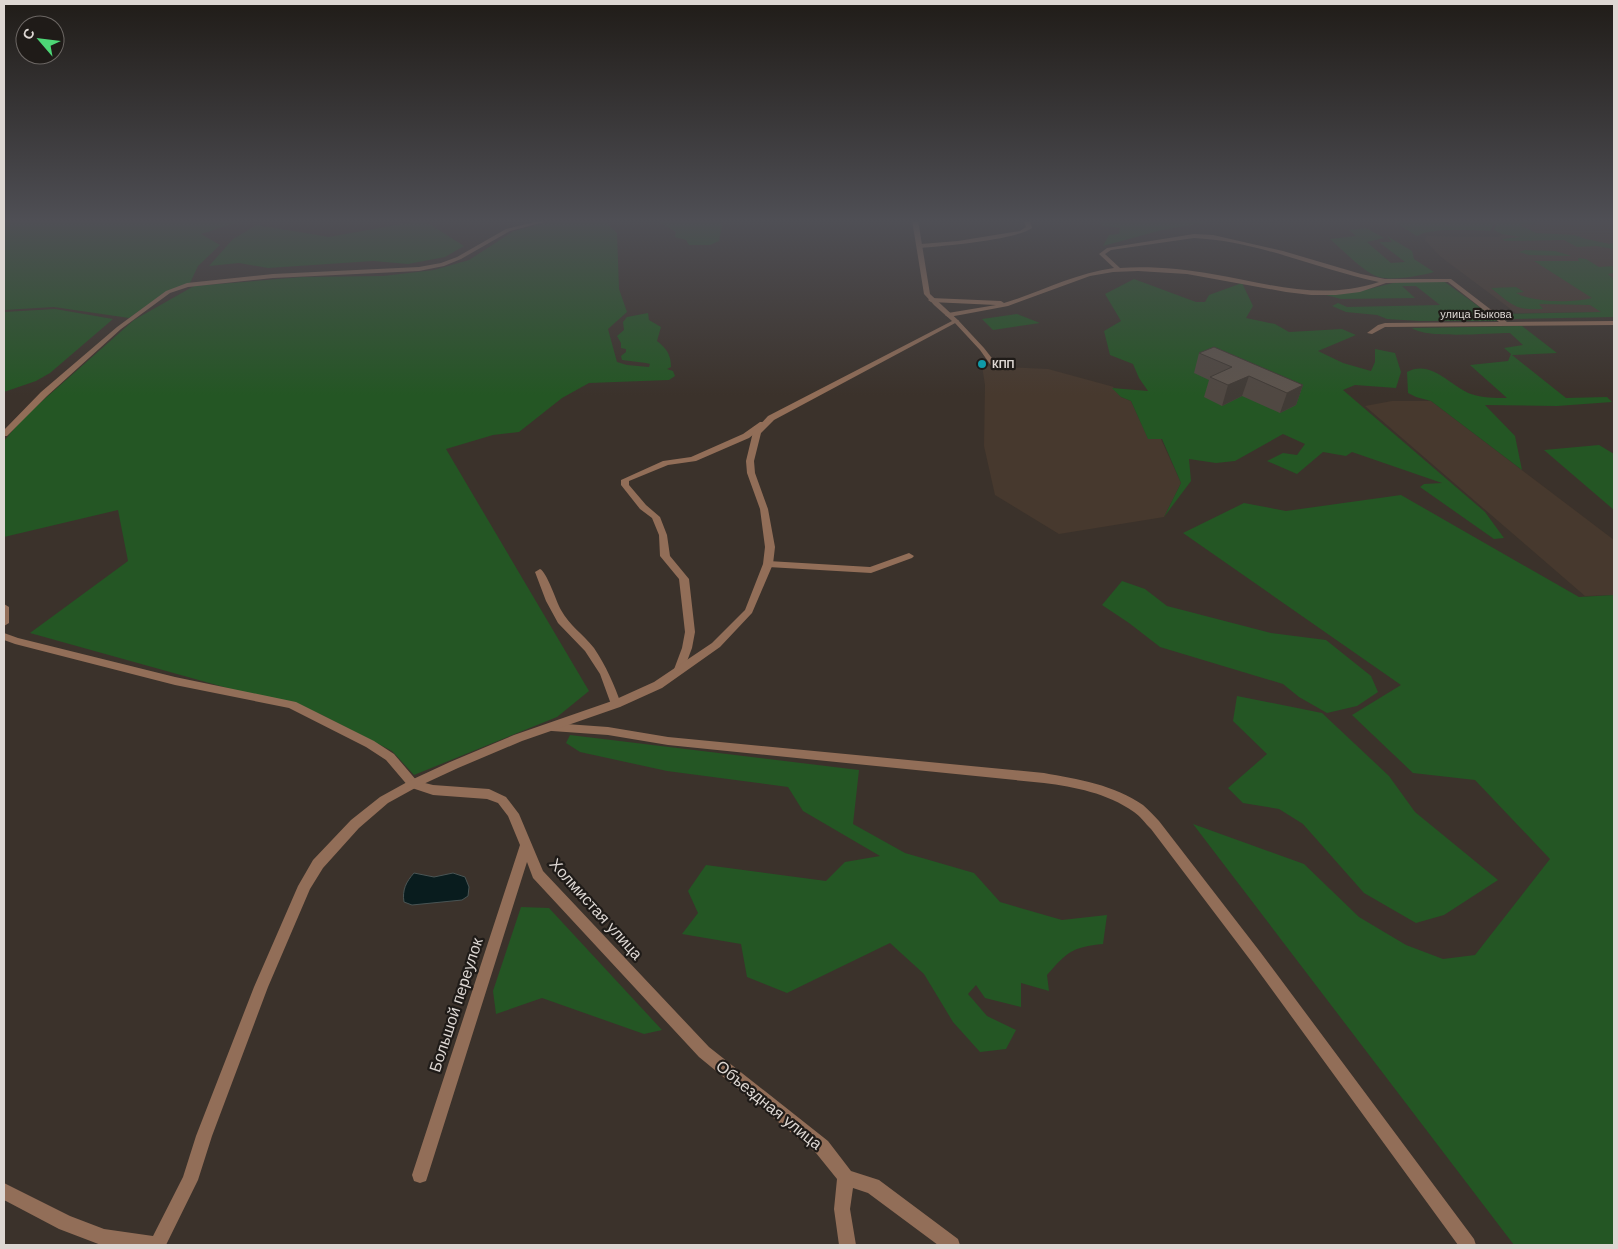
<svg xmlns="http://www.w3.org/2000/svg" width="1618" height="1249" viewBox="0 0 1618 1249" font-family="Helvetica,sans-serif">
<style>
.built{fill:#47392e}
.green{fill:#245624}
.water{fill:#091c1e;stroke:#495454}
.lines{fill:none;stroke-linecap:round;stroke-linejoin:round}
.minor{fill:#926e58;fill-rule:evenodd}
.tertiary{fill:#926e58;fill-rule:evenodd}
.wall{fill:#504842}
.shaded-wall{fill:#413b36}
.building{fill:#5d544d;stroke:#413b36}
.culture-dot{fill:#0f9aa8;stroke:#1f1b18;stroke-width:2}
.labels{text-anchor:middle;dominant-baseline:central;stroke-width:4.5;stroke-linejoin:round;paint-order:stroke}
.far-street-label{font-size:11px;fill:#ddd7d3;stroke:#1f1b18}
.far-poi-label{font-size:11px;font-weight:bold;fill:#ddd7d3;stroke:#1f1b18;text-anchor:start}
.near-street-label{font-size:16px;fill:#ddd7d3;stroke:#1f1b18}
</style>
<rect width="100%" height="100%" fill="#3b322b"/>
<g class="built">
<polygon points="1546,220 1614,220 1614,312 1516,313 1441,257 1425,240 1427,236 1498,237 1526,224"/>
<polygon points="982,366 1048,369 1114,387 1113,388 1121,397 1131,401 1148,438 1161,439 1181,483 1164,517 1059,534 995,495 984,446 985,385"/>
<polygon points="1392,401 1431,401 1614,540 1614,595 1585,596 1365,406"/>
</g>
<g class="green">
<polygon points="4,220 244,220 201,234 220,245 198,266 190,283 165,293 129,318 54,307 4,310"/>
<polygon points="423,220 464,246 445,257 408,264 373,261 268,268 239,263 209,266 233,239 257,225 329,237"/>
<path d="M558,220H608L607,223L617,233L619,289L627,312L608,329L617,362L627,365L649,367L650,364L646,363L622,360L621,356L626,352V349L621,348V343L617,336L624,330L623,322L627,317L648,313L649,320L661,327L657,341C666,348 671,354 671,367L667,369L673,371L675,376L669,380L589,383L562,398L519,432L493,435L446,449L589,691L557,717L414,775L392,751L320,714L30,633L128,561L118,510L4,537V441L23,418L134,320L194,286L303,277L383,276L434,270L469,260L514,231Z"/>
<polygon points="656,220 717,220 722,225 719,241 710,245 689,245 686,240 675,237 676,232"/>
<polygon points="1095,220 1221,220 1162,230 1103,246 1109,235 1119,234 1120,228 1104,226"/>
<path d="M1391,220H1496L1490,231C1471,231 1433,227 1417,236Z"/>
<polygon points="1529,220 1536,224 1520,225 1536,233 1574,235 1586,239 1610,244 1614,243 1614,249 1596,246 1577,247 1564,240 1505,241 1501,239 1521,237 1502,234 1494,230 1497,221"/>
<path d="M1366,228L1384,238L1367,242L1391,263L1405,262L1379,242H1392L1387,236L1412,251L1414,259L1434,272C1420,276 1393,281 1379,277C1364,273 1343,250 1330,239L1356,236L1349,230Z"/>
<polygon points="1525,250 1555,251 1572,256 1529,255 1519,252"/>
<path d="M1578,258L1586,259L1599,267L1614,266V273L1608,274L1614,279V317L1506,319L1496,314L1601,312L1590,305L1539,304L1543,309C1516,311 1512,305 1491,288L1516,287L1524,292L1516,293C1535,303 1571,303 1592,298L1534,261H1579Z"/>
<polygon points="1134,279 1196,302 1205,302 1209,295 1242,283 1253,306 1246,318 1275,324 1289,332 1342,329 1356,335 1318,351 1343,363 1371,371 1375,362 1375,349 1395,353 1401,372 1396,388 1355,385 1343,390 1485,512 1504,538 1494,539 1420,487 1424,484 1442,483 1352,452 1346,456 1323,452 1297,474 1267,461 1283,453 1297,455 1305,444 1283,434 1235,461 1216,463 1189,459 1191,481 1164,517 1181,483 1162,439 1148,439 1131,401 1121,397 1112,388 1148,391 1139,378 1133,364 1110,355 1104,331 1121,321 1105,294"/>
<polygon points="1442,280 1499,321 1419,321 1387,319 1377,315 1346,312 1332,306 1338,303 1347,307 1440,305 1416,286 1402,286 1415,298 1341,299 1326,295 1365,290 1397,282"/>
<polygon points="55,309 113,319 50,373 36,381 4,392 4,312"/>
<polygon points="1017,314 1040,323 993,330 982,319"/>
<path d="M1522,326L1557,353L1512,355L1566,398L1607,397L1612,402L1557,406L1485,405L1515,436L1522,470L1431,401L1416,397L1408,393L1407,372C1431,359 1450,386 1471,394C1482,398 1495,398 1507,398L1470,365L1508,361L1511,354L1504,348L1523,345L1510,333C1490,333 1426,339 1412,328Z"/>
<polygon points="1599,445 1614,454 1614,510 1544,450"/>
<polygon points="1401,495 1579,597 1614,595 1614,1245 1514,1245 1193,824 1304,864 1359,917 1406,945 1443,959 1475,955 1550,859 1475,780 1413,773 1352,715 1401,685 1183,533 1244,503 1286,511"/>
<polygon points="1122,581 1145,589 1167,606 1271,633 1326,640 1371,676 1378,692 1357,706 1327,713 1299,697 1283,684 1160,647 1129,623 1102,605"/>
<polygon points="1237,696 1322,713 1389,776 1415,812 1498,880 1444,915 1416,923 1364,893 1303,824 1279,809 1243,803 1228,788 1267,754 1233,721"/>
<path d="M570,735L859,770L853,824L905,853L974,873L1000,902L1062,920L1107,915L1103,944C1072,947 1067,952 1047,975L1049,991L1021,983V1007L985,998L976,985L968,994L987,1016L1016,1030L1006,1049L980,1052L953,1022L924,974L890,943L787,993L747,977L741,944L682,934L698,913L688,891L706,865L826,881L845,862L880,856L803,811L788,787L667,771L580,752L566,743Z"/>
<polygon points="521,907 549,908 662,1030 644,1034 542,998 496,1014 493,991"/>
</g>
<path class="water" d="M414,873L434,877L453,873L465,877L469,887L468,896L462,900L412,905L404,902C402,890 406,882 414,873Z"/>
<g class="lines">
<g class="minor">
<polygon points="543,220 552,220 510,231 461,259 444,266 419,271 273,278 188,287 170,293 121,329 47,396 7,436 4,436 4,430 41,392 117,327 166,291 187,283 273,274 419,267 441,263 457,257 506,229"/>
<path d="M1024,220H1030L1032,228C1016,240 943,246 921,248L918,246L921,244L958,241L1020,231L1026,227Z"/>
<path d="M1194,234L1213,235L1283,251L1361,274L1385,279H1451L1507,322L1614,321V325L1385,327L1372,334L1367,333L1378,325L1385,323L1499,322L1448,282L1386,283L1360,292L1336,295H1311L1286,292L1187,274L1138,271L1113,272L1090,276L1008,306L960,315L948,317L945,315L948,313L996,305L931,302L928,300L931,298L1001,301L1004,303C1041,292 1075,273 1114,268L1099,254L1107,248ZM1194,238C1258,241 1317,269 1379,282C1320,301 1271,284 1212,274C1182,269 1151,266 1120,268L1105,254L1111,250Z"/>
<polygon points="954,320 958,320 984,348 998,366 996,367 992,367 980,350 954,322"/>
<polygon points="760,422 763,422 767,424 749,438 696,461 668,465 629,481 629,485 646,505 660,517 667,535 670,556 689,579 695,632 692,648 683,672 678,676 674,675 673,672 682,648 685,632 679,579 660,556 659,535 652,518 640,509 621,485 621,480 663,461 691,457 743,434"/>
<polygon points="909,553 914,556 912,558 871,573 768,567 763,564 768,561 870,567"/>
<path d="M540,569C547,572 556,601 561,610C569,625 583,634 594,648C606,666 614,684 621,704L620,707H612L600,674L585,651L558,623L546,601L535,572Z"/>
<polygon points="4,604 9,607 9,623 4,626"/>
<polygon points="4,633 18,638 175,677 296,702 374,741 394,754 417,781 433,785 489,789 506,797 519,814 543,871 709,1047 828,1141 851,1171 879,1180 958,1239 960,1245 938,1245 868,1193 853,1188 850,1209 856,1245 839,1245 834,1209 837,1179 816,1153 699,1057 533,878 527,862 428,1175 426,1181 420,1183 414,1181 412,1175 520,845 508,816 498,803 487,799 433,795 409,787 386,760 366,747 289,708 175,685 15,644 4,640"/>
<path d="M552,723L608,727L668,737L1044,773C1077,779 1115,785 1143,805C1149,810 1154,816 1159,821L1261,953L1474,1239L1476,1245H1458L1251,961L1151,829C1145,823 1140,816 1134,812C1107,793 1075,787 1044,783L668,745L608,735L552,731L548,730L546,727L548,724Z"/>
</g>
<polygon class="tertiary" points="912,220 918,220 930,294 959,321 774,420 761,433 754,461 755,473 768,509 775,547 773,564 752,613 720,647 662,688 620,707 522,741 458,768 417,787 388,803 359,828 323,868 310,889 268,987 212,1136 198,1180 166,1245 101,1245 59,1229 4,1200 4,1183 70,1216 104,1229 153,1236 183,1177 196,1136 254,987 298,886 313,860 351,820 380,797 409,781 450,762 514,735 612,701 654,682 712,643 745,610 763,564 765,547 760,509 747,473 746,461 753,432 768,416 952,321 934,305 924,294"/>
</g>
<polygon class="wall" points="1199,353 1303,385 1296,405 1280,413 1242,396 1222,406 1204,397 1209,380 1194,373"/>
<g class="shaded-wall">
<polygon points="1249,376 1242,396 1222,406 1228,385"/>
<polygon points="1303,385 1296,405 1280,413 1287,393"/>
</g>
<polygon class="building" points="1214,347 1303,385 1287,393 1249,376 1228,385 1210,377 1232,367 1199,353"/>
<linearGradient id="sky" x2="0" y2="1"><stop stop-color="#201c18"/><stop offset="0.56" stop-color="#4f4f55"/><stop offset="1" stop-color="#4f4f55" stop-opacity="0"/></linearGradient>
<rect width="1618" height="395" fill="url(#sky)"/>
<circle class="culture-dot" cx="982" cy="364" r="5"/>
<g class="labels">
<g class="far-street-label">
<text x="1476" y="314">улица Быкова</text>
</g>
<g class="far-poi-label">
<text x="992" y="364">КПП</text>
</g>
<g class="near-street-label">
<text transform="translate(596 909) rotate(48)">Холмистая улица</text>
<text transform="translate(456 1005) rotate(-72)">Большой переулок</text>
<text transform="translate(769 1105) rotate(39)">Объездная улица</text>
</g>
</g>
<rect width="1618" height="1249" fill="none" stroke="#ddd7d3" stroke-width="10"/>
<g transform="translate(40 40) rotate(298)"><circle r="24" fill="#1f1b18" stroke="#6b6663"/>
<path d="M0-4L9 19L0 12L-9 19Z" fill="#4dd676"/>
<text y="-8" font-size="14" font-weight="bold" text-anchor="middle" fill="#ddd7d3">С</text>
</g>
</svg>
